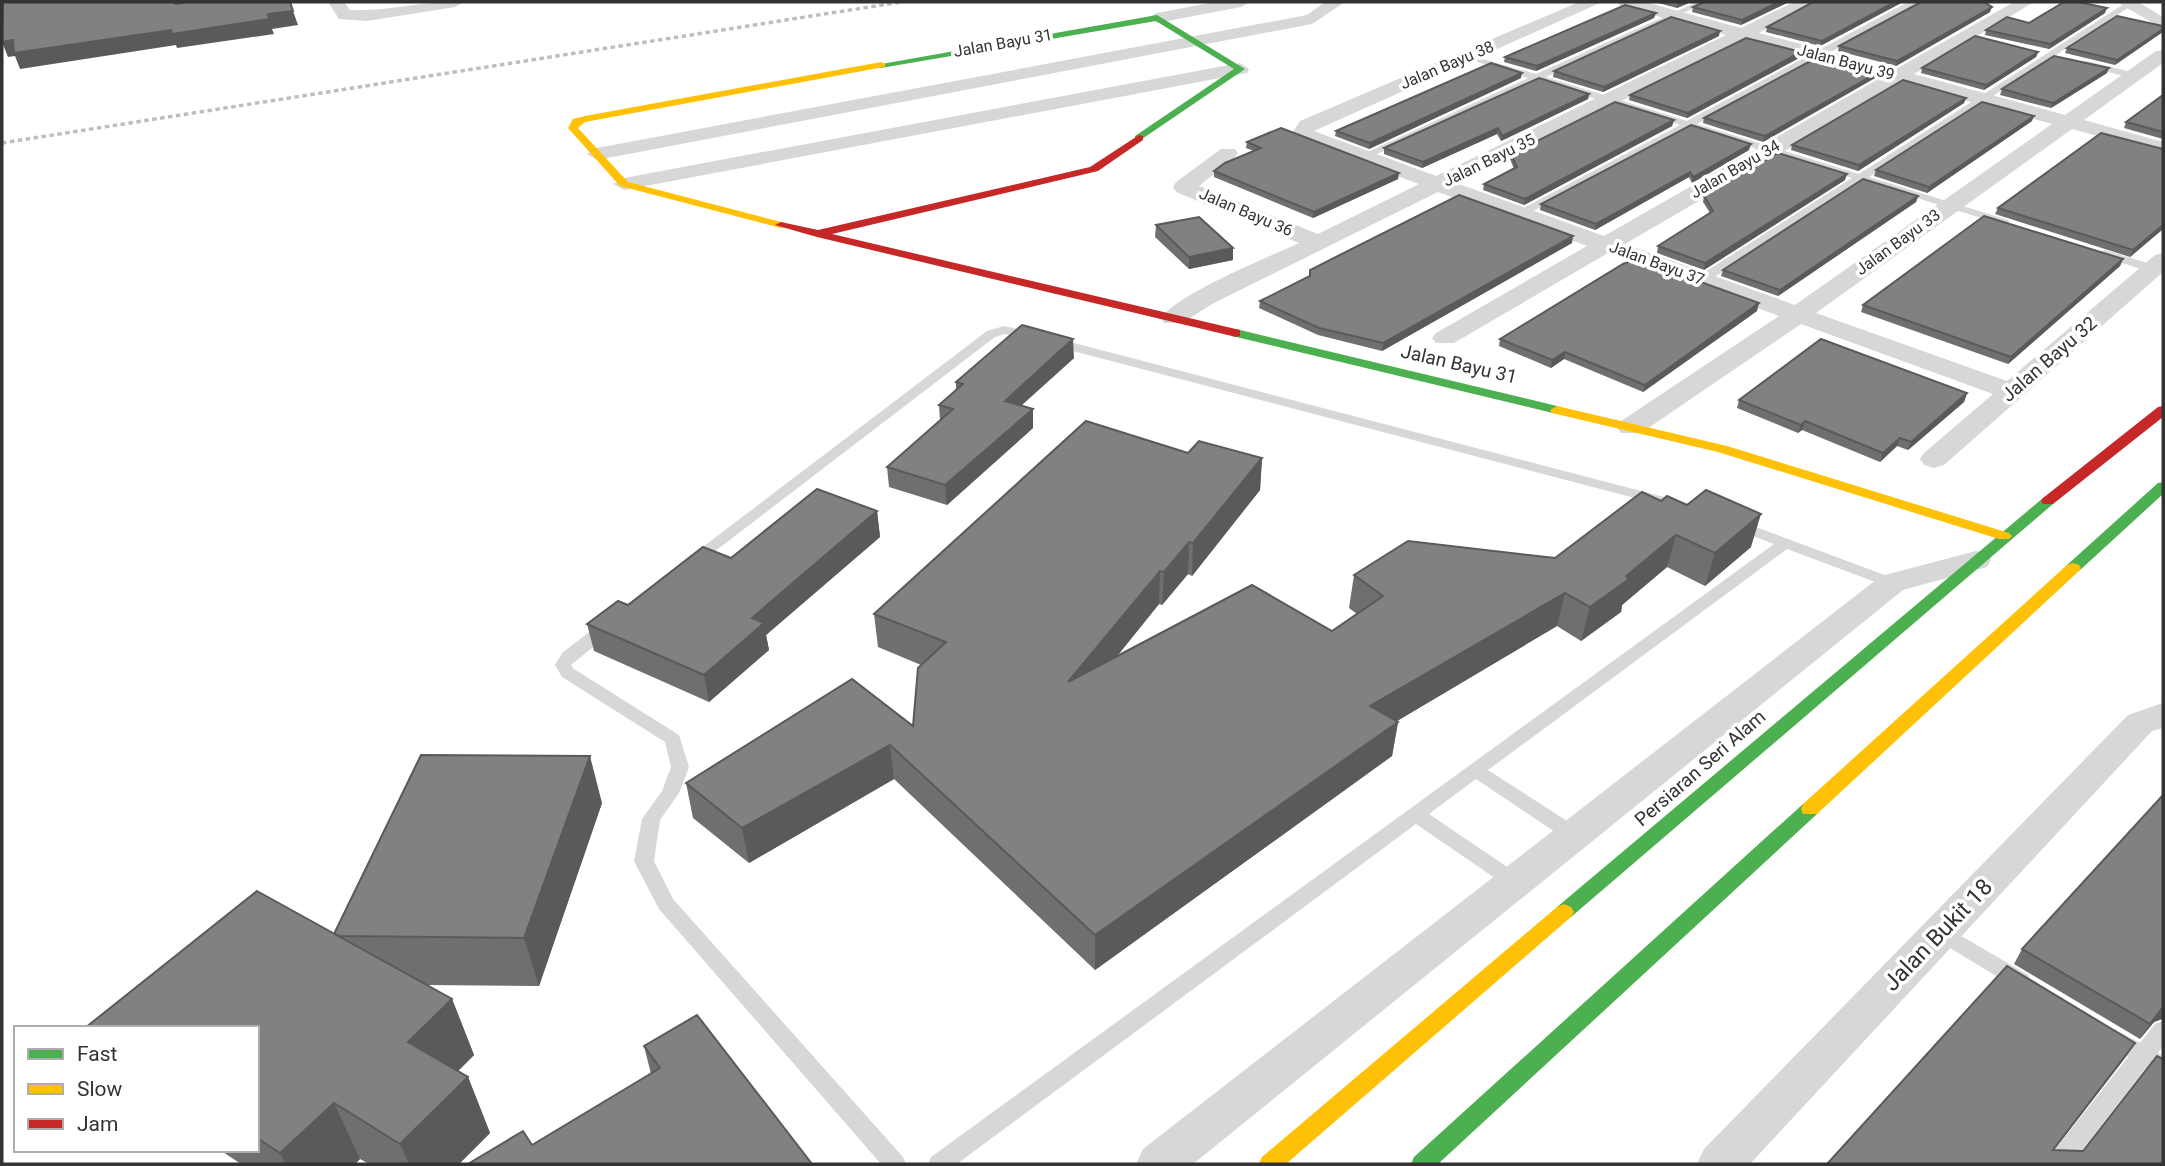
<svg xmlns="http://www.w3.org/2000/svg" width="2165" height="1166" viewBox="0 0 2165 1166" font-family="Roboto,sans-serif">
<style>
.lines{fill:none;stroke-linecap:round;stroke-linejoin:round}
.lane{fill:#d7d7d7;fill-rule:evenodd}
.street{fill:#d7d7d7;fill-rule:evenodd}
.fast{fill:#4caf50;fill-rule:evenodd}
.slow{fill:#ffc107;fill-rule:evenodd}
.jam{fill:#c62828;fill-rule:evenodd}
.rail{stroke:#bebebe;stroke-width:3.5;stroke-dasharray:4.5 3.5;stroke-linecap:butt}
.wall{fill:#6f6f6f}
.shaded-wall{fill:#5a5a5a}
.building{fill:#818181;stroke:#5a5a5a;stroke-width:2}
.labels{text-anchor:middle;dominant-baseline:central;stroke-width:7;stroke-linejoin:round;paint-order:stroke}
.far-street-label{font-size:16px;fill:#333;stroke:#fff}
.street-label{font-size:19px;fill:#333;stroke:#fff}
.near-street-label{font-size:23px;fill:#333;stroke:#fff}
</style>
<rect width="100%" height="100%" fill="#fff"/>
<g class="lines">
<g class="lane">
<polygon points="1697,2 1707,2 1546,77 1687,121 1908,2 1918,2 1918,5 1697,124 1859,174 2127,2 2134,4 1869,177 2008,220 2010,222 2004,225 1862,181 1705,283 1697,283 1697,277 1852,178 1689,128 1524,216 1516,216 1516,212 1680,125 1538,81 1366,159 1357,157 1528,78 1465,58 1465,54 1536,74"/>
<polygon points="2087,61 2135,73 2137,75 2132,78 2084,66 2084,62"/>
<polygon points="2105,250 2157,266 2159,269 2153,273 2101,256 2101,252"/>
<polygon points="1004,326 1037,333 1039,336 1033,340 1005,334 995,337 697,565 687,565 684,562 687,559 987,331"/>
<polygon points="1055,338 1664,497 1666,500 1664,503 1654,503 1050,345 1050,339"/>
<polygon points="1737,520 1898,580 1900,583 1892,588 1886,586 1787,549 1488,770 1581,830 1583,835 1581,840 1574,842 1567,840 1476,779 1429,814 1522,877 1525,882 1522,887 1515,889 1508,887 1416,824 957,1164 928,1164 931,1157 1774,544 1732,528 1729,525 1732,522"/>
<polygon points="608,621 614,622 616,626 614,630 571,665 574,669 679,735 689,767 679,793 660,820 654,861 673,899 903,1157 906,1164 881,1164 659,909 634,861 642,819 662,791 671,767 665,742 562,677 555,665 562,653 602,622"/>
<polygon points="1941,924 2028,975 2031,981 2028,987 2021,989 2014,987 1934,938 1931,932 1934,926"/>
<polygon points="2163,1021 2163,1046 2158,1053 2163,1056 2163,1076 2146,1068 2071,1164 2046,1164 2049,1157 2128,1057 2106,1044 2103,1038 2106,1032 2114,1029 2140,1043 2155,1024"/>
</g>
<g class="street">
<path d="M328,2H344L350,10C388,12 425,0 464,2L455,7L367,21L339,19Z"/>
<polygon points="1215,2 1250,2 1241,7 1157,23 1148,18 1157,13"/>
<polygon points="1325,2 1345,2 1312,24 597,160 587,154 597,148 1307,15"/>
<path d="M1579,2H1602L1314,131L1436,176L1726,35L1620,6L1618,2H1645L1741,28L1794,2H1815L1759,33L1896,69L2014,2H2034L1914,74L2065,115L2156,51L2163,50V63L2084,120L2163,142V154L2072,129L1816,313L2007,381L2155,255L2163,253V272L1944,465L1934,468L1924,465L1920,459L1924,453L1993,394L1801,324L1641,433H1621L1617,427L1621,421L1779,316L1608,253L1454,343H1436L1432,338L1436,333L1587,246L1438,192L1212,304L1182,323H1164L1161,318C1177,294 1269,257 1299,243L1176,192L1173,187L1176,182L1221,149H1235L1238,153L1235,157L1199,186L1318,234L1419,184L1304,142L1293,132L1300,121ZM1744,40L1882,77L1604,236L1456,183ZM1901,83L2052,124L1795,305L1625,244Z"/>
<polygon points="2117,2 2138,2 2163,17 2163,29"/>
<polygon points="1240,63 1249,69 1247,73 624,190 613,184 624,178"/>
<polygon points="1976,551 1987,553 1991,560 1987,567 1903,590 1193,1164 1136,1164 1143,1149 1881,576"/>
<polygon points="2163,703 2163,728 2152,731 1750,1164 1697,1164 1704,1149 2128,715"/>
</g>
<g class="fast">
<polygon points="1157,15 1245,69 1139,141 1135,140 1135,136 1234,69 1156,21 881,68 876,65"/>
<polygon points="1236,329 1557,406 1564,410 1557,414 1232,336 1230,333"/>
<polygon points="2163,482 2163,494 2079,571 2067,571 2065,568 2067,565 2158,483"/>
<polygon points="2048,497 2055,501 2053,504 1571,917 1564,920 1557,917 1554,912 1557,907 2043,498"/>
<polygon points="1810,802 1817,804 1819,809 1817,814 1438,1164 1411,1164 1414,1157 1803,804"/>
</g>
<g class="slow">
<polygon points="881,62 886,65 884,67 585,122 578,128 628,182 785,223 785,227 781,228 620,186 568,128 573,119 585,116"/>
<polygon points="1557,406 1727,446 2009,533 2012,536 2009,539 1999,539 1718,452 1552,413 1550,410"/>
<polygon points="2073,563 2079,565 2081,568 2079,571 1817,814 1803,814 1801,809 1803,804 2067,565"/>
<polygon points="1564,904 1571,907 1574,912 1571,917 1286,1164 1259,1164 1262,1157 1557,907"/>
</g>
<g class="jam">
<polygon points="1139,135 1143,136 1143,140 1098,171 832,234 1240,330 1240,336 1236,337 817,237 775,225 781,222 818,230 1090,167"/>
<polygon points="2163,406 2163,417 2053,504 2043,504 2041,501 2043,498 2158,407"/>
</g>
<polyline class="rail" points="2,143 901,2"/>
</g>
<g class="wall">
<polygon points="1654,2 1691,2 1677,8"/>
<polygon points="1789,2 1741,25 1692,12 1693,7"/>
<polygon points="1813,2 1903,2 1820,46 1766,32 1767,27"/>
<polygon points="1918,2 1984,2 1990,12 1896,66 1838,51 1839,46 1919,3"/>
<polygon points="2105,13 2049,49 1985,35 1986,30"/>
<polygon points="1654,18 1536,71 1504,62 1505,57"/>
<polygon points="2163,26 2115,65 2065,53 2067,48"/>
<polygon points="1719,36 1603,92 1553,77 1554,71"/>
<polygon points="1801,52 1799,58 1687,118 1629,100 1630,95"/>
<polygon points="2038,52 2036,57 1984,90 1921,73 1922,68"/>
<polygon points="1877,73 1875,78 1763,142 1703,123 1704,118"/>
<polygon points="2107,73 2051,108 2000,95 2002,89"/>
<polygon points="1521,78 1369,149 1335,136 1336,131"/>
<polygon points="1589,94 1588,99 1501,141 1497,134 1422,168 1384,154 1384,148"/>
<polygon points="2163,95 2163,139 2124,128 2126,122"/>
<polygon points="1966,98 1964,103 1858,171 1791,150 1792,145"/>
<polygon points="1674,120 1672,126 1524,205 1483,190 1484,184 1514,169 1510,159 1511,154"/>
<polygon points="2032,121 1927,193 1874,176 1876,170"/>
<polygon points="1247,142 1398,179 1313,218 1214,177 1214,171 1254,151 1246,148"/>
<polygon points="1749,150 1692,183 1689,177 1595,230 1540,210 1541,204"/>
<polygon points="1845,180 1704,270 1657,253 1658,246 1710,213 1703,202 1704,196"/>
<polygon points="1918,196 1916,202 1778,296 1721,276 1723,270"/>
<polygon points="1998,208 2163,229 2130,257 1995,214"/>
<polygon points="1156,225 1233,260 1189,269 1155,237"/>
<polygon points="1572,243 1382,351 1318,335 1259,308 1260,301 1309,276"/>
<polygon points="2123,259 2120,266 2008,364 1861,312 1863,305"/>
<polygon points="1757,311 1643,392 1564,359 1551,368 1499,346 1500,339"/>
<polygon points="1074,358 1021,406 1033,409 1033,428 947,505 889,487 887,467 940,421 939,405 956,390 956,382"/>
<polygon points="1967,393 1964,402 1908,450 1897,446 1880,462 1802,430 1798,433 1737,408 1739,400"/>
<polygon points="1188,453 1262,458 1260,490 1192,576 1188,574 1162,605 1159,604 1117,656 1332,631 1357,614 1349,608 1354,575 1555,558 1642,492 1751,547 1705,586 1667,567 1622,605 1621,612 1581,641 1557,626 1397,721 1398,722 1392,756 1095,970 894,779 749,863 693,818 686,783 913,726 921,665 878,647 874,614"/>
<polygon points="877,511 880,537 766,635 769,650 709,702 594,651 587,624 731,558"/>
<polygon points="2163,795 2163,1019 2162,1019 2154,1022 2140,1039 2014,964 2022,949"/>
<polygon points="602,803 539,986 426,985 452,999 474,1055 458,1071 468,1077 490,1133 459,1164 369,1164 360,1159 355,1164 241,1164 220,1150 257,1150 257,1028 334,934"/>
<polygon points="644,1046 812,1164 532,1145 651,1074"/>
</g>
<g class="shaded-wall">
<polygon points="1681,2 1691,2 1677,8 1678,3"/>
<polygon points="1779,2 1789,2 1741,25 1742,20"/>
<polygon points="1895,2 1903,2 1820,46 1822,41"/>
<polygon points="1992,7 1990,12 1896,66 1897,61"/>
<polygon points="2107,8 2105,13 2049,49 2050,44"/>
<polygon points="293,11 298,25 272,29 274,34 177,48 176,45 20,69 15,56 8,57 2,42 268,14"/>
<polygon points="1656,13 1654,18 1536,71 1537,66"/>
<polygon points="2163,29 2163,32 2115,65 2117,60"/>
<polygon points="1720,31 1719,36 1603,92 1604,87"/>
<polygon points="1801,52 1799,58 1687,118 1688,113"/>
<polygon points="2038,52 2036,57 1984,90 1986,85"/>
<polygon points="2109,68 2107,73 2051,108 2053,103"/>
<polygon points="1522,73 1521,78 1369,149 1370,143"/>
<polygon points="1877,73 1875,78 1763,142 1765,136"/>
<polygon points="1589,94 1588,99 1501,141 1502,136"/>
<polygon points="1966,98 1964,103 1858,171 1859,165"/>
<polygon points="2034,116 2032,121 1927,193 1929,187"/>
<polygon points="1674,120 1672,126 1524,205 1525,199"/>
<polygon points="1498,128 1497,134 1422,168 1423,162"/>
<polygon points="1751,144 1749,150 1692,183 1693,177"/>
<polygon points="1690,172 1689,177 1595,230 1596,224"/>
<polygon points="1399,173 1398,179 1313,218 1314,212"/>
<polygon points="1847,174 1845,180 1704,270 1705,263"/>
<polygon points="1918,196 1916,202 1778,296 1780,290"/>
<polygon points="2163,225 2163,229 2130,257 2133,250"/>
<polygon points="1573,236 1572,243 1382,351 1383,343"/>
<polygon points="1233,248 1233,260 1189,269 1189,257"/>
<polygon points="2123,259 2120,266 2008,364 2011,357"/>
<polygon points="1759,303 1757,311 1643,392 1645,385"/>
<polygon points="1073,339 1074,358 1005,420 1005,401"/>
<polygon points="1565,352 1564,359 1551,368 1552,360"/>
<polygon points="1967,393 1964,402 1908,450 1911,442"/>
<polygon points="1033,409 1033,428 947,505 945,485"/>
<polygon points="1805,421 1802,430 1798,433 1801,425"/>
<polygon points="1900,438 1897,446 1880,462 1883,453"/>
<polygon points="1262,458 1260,490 1192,576 1193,543"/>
<polygon points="877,511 880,537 766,635 769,650 709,702 704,675 752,618"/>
<polygon points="1761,514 1751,547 1705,586 1715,553"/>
<polygon points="1676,535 1667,567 1622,605 1621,612 1581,641 1590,607"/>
<polygon points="1189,542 1188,574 1162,605 1164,572"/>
<polygon points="1160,571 1159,604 1069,716 1068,682"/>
<polygon points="1565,593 1557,626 1365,740 1370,706"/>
<polygon points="1398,722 1392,756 1095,970 1095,935"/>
<polygon points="890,745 894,779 749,863 742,828"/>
<polygon points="590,756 602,803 539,986 524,938"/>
<polygon points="452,999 474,1055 431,1098 408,1042"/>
<polygon points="2163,1007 2163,1017 2162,1019 2154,1022 2140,1039 2150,1024"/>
<polygon points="2135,1043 2125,1058 2043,1164 2053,1150"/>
<polygon points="468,1077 490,1133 459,1164 409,1164 400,1144"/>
<polygon points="334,1103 360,1159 355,1164 286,1164 280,1153"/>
</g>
<g class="building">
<polygon points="3,2 172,2 176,4 189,2 290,2 293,11 268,14 269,19 172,34 171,30 14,53 13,40 2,42"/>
<polygon points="1704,2 1779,2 1742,20 1693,7"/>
<polygon points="1813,2 1895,2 1822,41 1767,27"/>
<polygon points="1921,2 1984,2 1992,7 1897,61 1839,46"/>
<polygon points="2064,2 2078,2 2107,8 2050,44 1986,30 2007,17 2029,23"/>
<polygon points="1625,5 1656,13 1537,66 1505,57"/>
<polygon points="2117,16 2163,26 2163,29 2117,60 2067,48"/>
<polygon points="1671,17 1720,31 1604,87 1554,71"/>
<polygon points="1975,36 2038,52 1986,85 1922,68"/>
<polygon points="1746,38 1801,52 1688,113 1630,95"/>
<polygon points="2054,56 2109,68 2053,103 2002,89"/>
<polygon points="1818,57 1877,73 1765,136 1704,118"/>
<polygon points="1491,63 1522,73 1370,143 1336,131"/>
<polygon points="1539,78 1589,94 1502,136 1498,128 1423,162 1384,148"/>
<polygon points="1903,80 1966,98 1859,165 1792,145"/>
<polygon points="2163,95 2163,132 2126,122"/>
<polygon points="1615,102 1674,120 1525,199 1484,184 1517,167 1511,154"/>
<polygon points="1982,102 2034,116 1929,187 1876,170"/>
<polygon points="1691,125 1751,144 1693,177 1690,172 1596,224 1541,204"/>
<polygon points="1281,128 1399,173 1314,212 1214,171 1225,163 1261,148 1247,142"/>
<polygon points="2101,133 2163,149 2163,225 2133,250 1998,208"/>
<polygon points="1778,153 1847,174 1705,263 1658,246 1713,211 1704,196"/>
<polygon points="1863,179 1918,196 1780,290 1723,270"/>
<polygon points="1459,195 1573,236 1383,343 1319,328 1260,301 1310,276 1310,270"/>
<polygon points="1984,216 2123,259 2011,357 1863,305"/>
<polygon points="1199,217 1233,248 1189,257 1156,225"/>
<polygon points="1637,259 1759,303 1645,385 1565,352 1552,360 1500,339 1623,264"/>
<polygon points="1022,325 1073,339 1005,401 1033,409 945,485 887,467 953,409 939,405 963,384 956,382"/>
<polygon points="1821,339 1967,393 1911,442 1900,438 1883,453 1805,421 1801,425 1739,400"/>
<polygon points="1086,421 1188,453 1199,441 1262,458 1193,543 1189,542 1164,572 1160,571 1068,682 1252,585 1332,631 1383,596 1354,575 1408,541 1555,558 1642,492 1661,501 1667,496 1687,505 1706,490 1761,514 1715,553 1676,535 1626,576 1629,579 1590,607 1565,593 1370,706 1398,722 1095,935 890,745 742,828 686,783 852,679 913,726 918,668 946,642 874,614"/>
<polygon points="817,489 877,511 752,618 764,623 704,675 587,624 618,601 628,605 703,547 731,558"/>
<polygon points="421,755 590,756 524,938 339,936 334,934"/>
<polygon points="2163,795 2163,1007 2150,1024 2022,949"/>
<polygon points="257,891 452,999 408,1042 468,1077 400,1144 334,1103 280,1153 257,1138 257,1028 85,1028"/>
<polygon points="2007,966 2135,1043 2053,1150 2083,1151 2157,1056 2163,1059 2163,1164 1827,1164"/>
<polygon points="697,1015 812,1164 468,1164 523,1131 532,1145 660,1068 644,1046"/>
</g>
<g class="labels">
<g class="far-street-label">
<text transform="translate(1003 43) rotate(-10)">Jalan Bayu 31</text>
<text transform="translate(1846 62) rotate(15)">Jalan Bayu 39</text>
<text transform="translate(1447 65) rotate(-23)">Jalan Bayu 38</text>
<text transform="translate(1489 160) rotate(-26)">Jalan Bayu 35</text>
<text transform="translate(1735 169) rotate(-30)">Jalan Bayu 34</text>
<text transform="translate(1246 212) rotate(23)">Jalan Bayu 36</text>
<text transform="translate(1898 242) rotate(-36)">Jalan Bayu 33</text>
<text transform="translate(1657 263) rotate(20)">Jalan Bayu 37</text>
</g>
<g class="street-label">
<text transform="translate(2049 359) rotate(-41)">Jalan Bayu 32</text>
<text transform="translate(1459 364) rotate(13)">Jalan Bayu 31</text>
<text transform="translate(1700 768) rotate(-41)">Persiaran Seri Alam</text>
</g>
<g class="near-street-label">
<text transform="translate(1938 935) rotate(-46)">Jalan Bukit 18</text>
</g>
</g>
<rect width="2165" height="1166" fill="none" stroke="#333333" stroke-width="7"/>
<rect x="14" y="1026" width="245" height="126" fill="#ffffff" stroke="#adadad" stroke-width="2"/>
<rect x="28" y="1049" width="35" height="10" fill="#4caf50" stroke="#adadad" stroke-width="2"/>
<text x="77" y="1061" font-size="21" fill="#333333">Fast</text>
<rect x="28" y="1084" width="35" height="10" fill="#ffc107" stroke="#adadad" stroke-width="2"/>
<text x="77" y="1096" font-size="21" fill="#333333">Slow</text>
<rect x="28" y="1119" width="35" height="10" fill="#c62828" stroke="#adadad" stroke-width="2"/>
<text x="77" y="1131" font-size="21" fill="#333333">Jam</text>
</svg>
